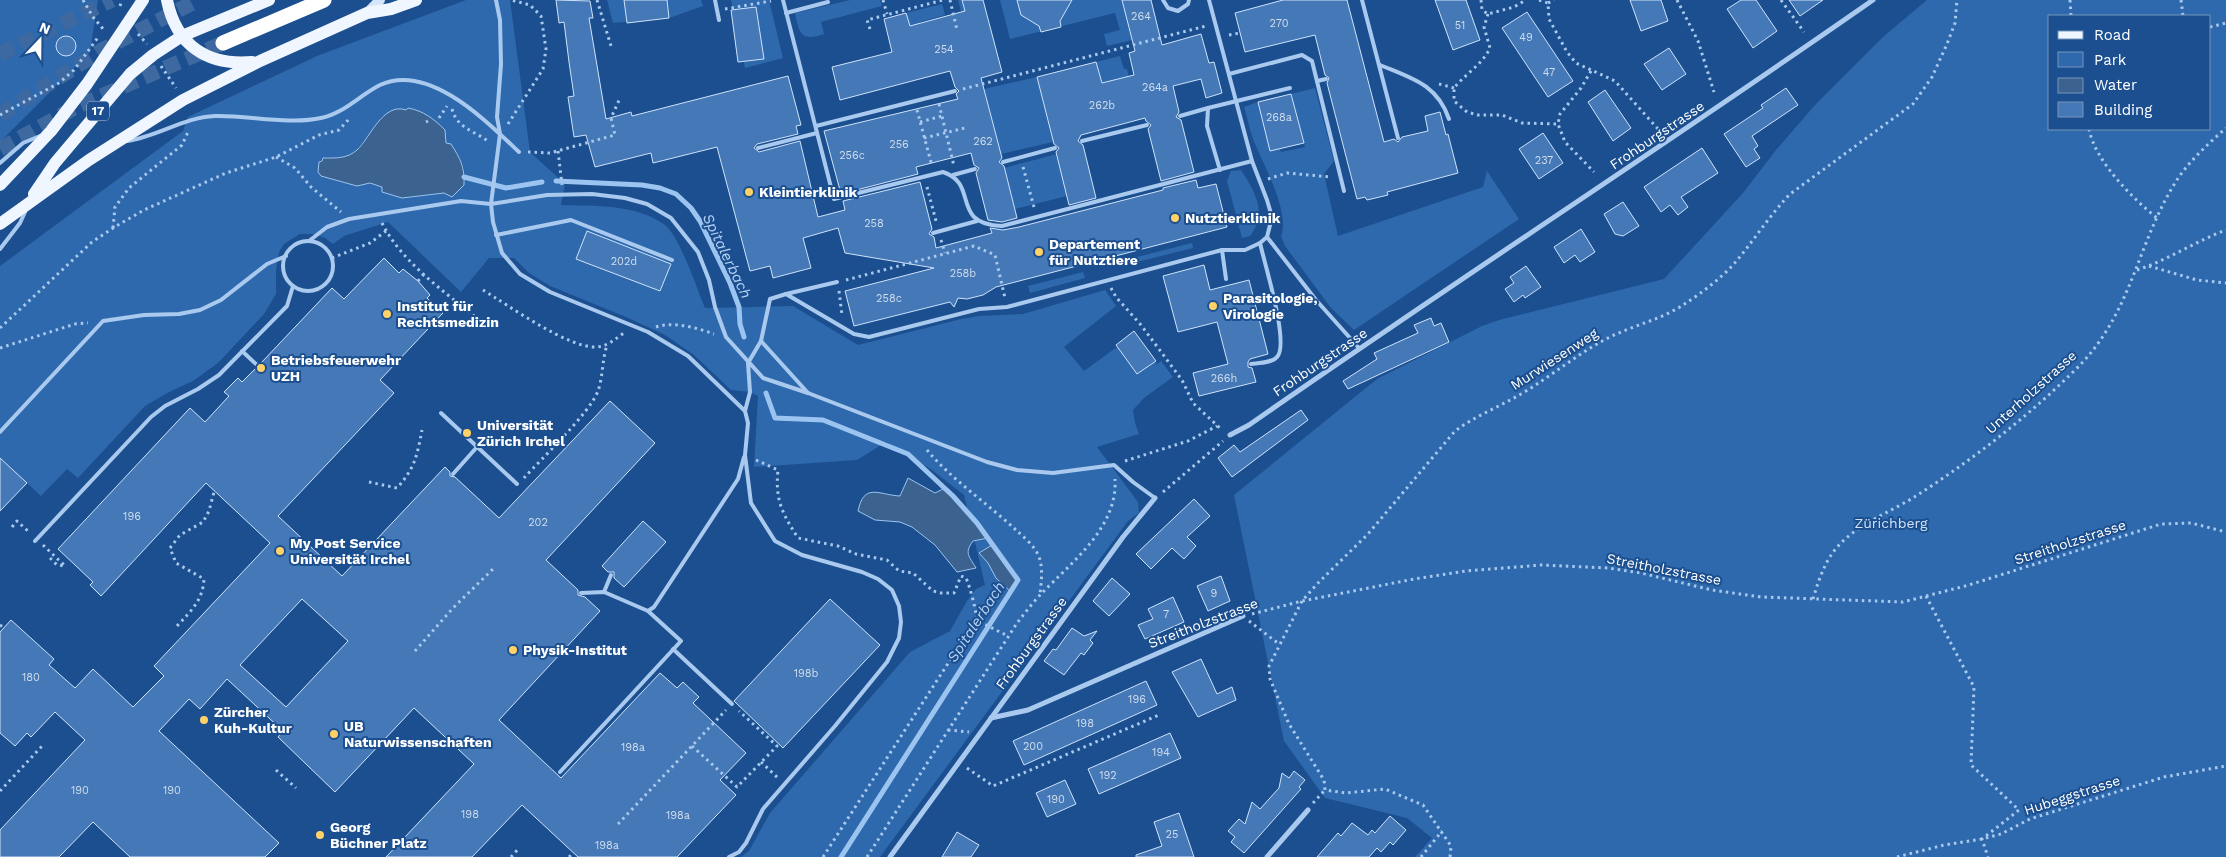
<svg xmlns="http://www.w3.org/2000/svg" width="2226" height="857" viewBox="0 0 2226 857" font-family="'Work Sans',sans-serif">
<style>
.green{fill:#2e69ad;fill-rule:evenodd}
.water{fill:#3c6290;stroke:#9cc4f0}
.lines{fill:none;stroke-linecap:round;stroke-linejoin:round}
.stream{stroke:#9cc4f0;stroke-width:5}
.building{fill:#4478b7;stroke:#cfe3fa;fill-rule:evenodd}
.highway-tunnel{stroke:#3d69a0;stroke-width:15;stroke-dasharray:15 8;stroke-linecap:butt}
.path{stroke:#a9c9ee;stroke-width:3;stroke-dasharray:2.5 4;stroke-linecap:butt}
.lane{stroke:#a9c9ee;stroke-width:4}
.street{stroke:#a9c9ee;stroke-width:5}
.secondary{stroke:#d6e6fa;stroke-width:10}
.primary{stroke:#f0f6ff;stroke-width:12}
.highway{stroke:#fff;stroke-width:15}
.poi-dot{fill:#ffd166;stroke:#1b4f8f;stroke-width:2}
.labels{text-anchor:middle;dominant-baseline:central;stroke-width:4;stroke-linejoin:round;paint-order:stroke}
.number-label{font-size:11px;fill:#d0dded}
.shield{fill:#1b4f8f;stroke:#bbcadd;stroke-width:1}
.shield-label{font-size:12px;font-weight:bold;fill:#fff}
.street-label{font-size:14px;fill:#fff;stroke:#1b4f8f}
.poi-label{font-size:14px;font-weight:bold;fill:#fff;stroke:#1b4f8f;text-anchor:start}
.park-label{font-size:14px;fill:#cfe3fa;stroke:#1b4f8f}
.water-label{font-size:15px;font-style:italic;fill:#b5d3f5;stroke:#1b4f8f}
</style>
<rect width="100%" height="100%" fill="#1b4f8f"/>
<g class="green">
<polygon points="0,0 98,0 90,52 0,142"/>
<path d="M466,0H510L530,152L565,184L561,205C595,206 637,204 665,225C680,237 697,289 705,308L793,306L858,345L961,319L979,316L1023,314L1105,290L1116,306L1064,347L1084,371L1117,347L1137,374L1155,362L1157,364L1161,361L1173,377L1144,398L1133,410L1135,423L1139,434L1097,447L1138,502L1139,513L1128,521L880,857H741L749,851L770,813L910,652L950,631L967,601L976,589L985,585L964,495L932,470L886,442L857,460L754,467L758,396L750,392L731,390L694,355L665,335L626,317L550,286L529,273L514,258H489L461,292L388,222L344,236L333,244L325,238L314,234H300L284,244L279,252L276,270V294L264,314L218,363L193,381L169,392L145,406L78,478L67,469L41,496L0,458V266L183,131L188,117L317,56ZM406,110C423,124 460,147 464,169C465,174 464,180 464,185L444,193L410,197L370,183L357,186L319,162L323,158H344L356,151L383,116Z"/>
<polygon points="607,0 701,0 703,6 672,17 613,23"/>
<polygon points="731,0 769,0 783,58 745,68"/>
<path d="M850,0H880L882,6L821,22L824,34C801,42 799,33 795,13Z"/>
<polygon points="958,0 962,0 970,31 914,41 906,13 942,4 945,15 920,22 922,33 965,28"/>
<polygon points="1000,0 1122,0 1132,40 1107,46 1104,34 1120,30 1115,13 1010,39"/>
<path d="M1927,0H2226V857H1415L1432,838L1407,818L1325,798L1284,741L1234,495L1377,379L1482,326L1499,320L1664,279L1743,193L1776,150L1815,105L1884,36ZM2210,16V129H2050V16Z"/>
<polygon points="1120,56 1124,69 1127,69 1138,113 1102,83 1096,62"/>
<polygon points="1037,77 1053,142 1001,154 984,89"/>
<path d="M1315,88L1334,161L1324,174L1338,236L1483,187L1487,171L1519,219L1354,330L1331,308L1285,246L1281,236C1290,213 1265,167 1255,144C1250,133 1248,119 1244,107L1258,102L1270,151L1280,149L1281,152L1305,147L1291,94Z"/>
<polygon points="1057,154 1067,196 1015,209 1004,168"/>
<path d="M1241,170C1255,192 1268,213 1250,236L1242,238L1227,181L1231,171Z"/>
<polygon points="1192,243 1193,248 1137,262 1137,257"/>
<polygon points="1083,272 1085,278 1030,293 1028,286"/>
</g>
<g class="water">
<path d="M408,108C424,111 434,119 445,130L446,143L451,144C460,158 465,167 464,185L452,197L444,193L402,198L382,192V187L370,183L357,186L321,176L318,172L319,162L322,161L323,158C335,158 347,159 357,150C370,138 383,102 406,110Z"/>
<path d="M908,478L935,493L945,488L988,538L973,541C964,553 969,556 976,568L957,572L935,545L912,527L900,522L875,520L858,511C864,482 879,495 900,496Z"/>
<polygon points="992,545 1018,580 1011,592 996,578 988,563 979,553"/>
</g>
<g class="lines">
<g class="stream">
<polyline points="464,177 506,188 542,182"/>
<polyline points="556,181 642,185 660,188 676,194 691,208 700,221 730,283 739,307 740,324 744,337"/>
<polyline points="766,393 775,418 823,420 908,454 953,496 977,523 1018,580 841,857"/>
</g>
</g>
<g class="building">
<polygon points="556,0 590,1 593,18 589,18 606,119 631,112 632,116 788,76 801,125 796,126 798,134 757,144 754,148 759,152 800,141 818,217 845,210 843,201 920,182 932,229 929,234 934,237 936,248 992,233 990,228 1003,230 1019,227 1163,190 1163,188 1196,180 1198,188 1216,184 1227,227 996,287 983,295 967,299 958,298 954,307 950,302 854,326 845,291 934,268 845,253 838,228 803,238 811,268 773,278 770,266 750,271 717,147 653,163 651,153 595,167 586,135 574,137 568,97 574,96 569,62 564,22 559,23"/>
<polygon points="624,0 667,0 669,18 627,23"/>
<polygon points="962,0 983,0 1002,72 981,78 1002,158 999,162 1004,166 1017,218 1002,222 988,220 976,173 979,168 974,165 971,153 916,167 918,174 841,194 824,131 958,99 956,94 959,91 955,87 950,71 840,100 832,67 892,52 884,19 906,13 910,26 965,11"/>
<polygon points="1017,0 1072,0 1060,21 1061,27 1041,32 1039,26 1021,15"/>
<polygon points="1122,0 1151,0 1162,45 1201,34 1209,63 1214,62 1222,93 1206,98 1201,79 1173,86 1179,112 1176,117 1181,120 1194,172 1161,181 1148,129 1151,125 1146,121 1145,118 1081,135 1078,141 1083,145 1096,198 1069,205 1056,152 1059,148 1054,144 1037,77 1096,62 1102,83 1134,75 1129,53 1135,51"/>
<polygon points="1283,0 1347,0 1384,142 1394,139 1398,142 1402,137 1428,131 1425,116 1440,112 1446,135 1448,134 1458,173 1387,192 1388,195 1367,200 1365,197 1357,199 1327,83 1329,78 1325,75 1315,35 1245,52 1235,13"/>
<polygon points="1435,0 1466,0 1480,40 1453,50"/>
<polygon points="1630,0 1661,0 1668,21 1641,31"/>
<polygon points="1741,0 1756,0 1777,31 1753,48 1727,9"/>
<polygon points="1789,0 1823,0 1800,16"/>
<polygon points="756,7 764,59 738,62 731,10"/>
<polygon points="1527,12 1573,81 1548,97 1502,28"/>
<circle cx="66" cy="46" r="10"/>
<polygon points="1669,48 1686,74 1662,90 1644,64"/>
<polygon points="1786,88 1798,105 1752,136 1758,146 1754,149 1760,158 1746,167 1724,134 1763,108 1761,105"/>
<polygon points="1605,90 1631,128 1613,141 1588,102"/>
<polygon points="1291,94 1304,143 1270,151 1258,102"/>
<polygon points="1543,133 1563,163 1539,179 1519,149"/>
<polygon points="1702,148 1718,173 1681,197 1688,207 1678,215 1670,205 1661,212 1644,187"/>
<polygon points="1623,202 1639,226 1623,236 1615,234 1604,214"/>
<polygon points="1581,229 1595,252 1580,262 1575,255 1564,263 1554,247"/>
<polygon points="587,231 671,264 660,291 576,259"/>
<path d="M384,258L399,273L403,269L418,281L430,295L427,298L443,313L380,380L394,393L278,516L342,576L445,467L450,472V476L455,477L499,518L610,401L655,443L546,560L578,590V595L585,597L600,611L499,720L561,778L660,673L677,688L683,682L699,697L693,703L746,753L720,780L736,795L677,857H578L522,805L472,857H386L474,764L414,708L335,792L278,737L283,731L227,679L200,709L189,699L159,731L279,843L265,857H130L93,822L59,857H0V830L85,740L55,712L31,737L27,733L15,746L0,733V632L11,620L54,659L49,665L75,688L93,669L133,707L164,676L154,666L270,543L206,483L101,596L90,585L93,582L58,549L190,408L205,422L229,396L224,392L238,378L242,382L255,369H260L261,363L332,288L344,299ZM302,599L348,641L286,707L240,665Z"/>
<polygon points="1204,265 1210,290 1249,280 1268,354 1250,359 1248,362 1248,367 1252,368 1256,382 1199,396 1193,373 1228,364 1217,322 1178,332 1163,276"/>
<polygon points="1526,266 1541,287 1525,298 1523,295 1514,302 1505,289 1514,283 1510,277"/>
<polygon points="1431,318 1434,326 1441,323 1449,342 1348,389 1343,381 1377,359 1374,353 1418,333 1414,325"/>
<polygon points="1134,331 1156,361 1137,374 1116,345"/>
<polygon points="1301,410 1308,420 1232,477 1218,458 1234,445 1240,452"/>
<polygon points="0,458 27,483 0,511"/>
<polygon points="1194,499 1210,516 1187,537 1196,546 1184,559 1172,548 1151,569 1136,554"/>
<polygon points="643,521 666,542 624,587 614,578 614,572 608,572 602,566"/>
<polygon points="1221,576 1230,601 1208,611 1197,586"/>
<polygon points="1112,578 1130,594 1109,616 1093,601"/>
<polygon points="1173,597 1184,622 1145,639 1138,625 1153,619 1148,609"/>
<polygon points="830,599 880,645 783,748 734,701"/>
<polygon points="1072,628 1084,636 1097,631 1090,640 1093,643 1084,655 1081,653 1064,675 1044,661 1053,649 1056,650"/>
<polygon points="1201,659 1217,694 1232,687 1236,700 1198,717 1172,672"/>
<polygon points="1146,681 1157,705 1024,765 1013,741"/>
<polygon points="1170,733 1181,758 1099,794 1088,769"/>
<polygon points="1294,771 1305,780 1299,787 1301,789 1244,853 1231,842 1235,837 1228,831 1239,819 1245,824 1252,802 1260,809 1279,788 1282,773 1289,778"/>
<polygon points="1065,780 1076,804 1047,817 1036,793"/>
<polygon points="1179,813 1194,857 1136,857 1136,855 1162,846 1154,822"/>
<polygon points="1390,816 1406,830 1393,845 1390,842 1381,852 1377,848 1369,857 1317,857 1338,833 1341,836 1352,823 1368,835 1372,830 1375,833"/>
<polygon points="957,832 979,845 971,857 942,857"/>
</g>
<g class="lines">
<g class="highway-tunnel">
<polyline points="0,54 112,0"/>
<polyline points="0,115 102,50 198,0"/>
<polyline points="0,149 76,107 223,43"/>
</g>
<g class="path">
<polyline points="83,0 93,17 104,30"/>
<polyline points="597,0 611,46"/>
<polyline points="883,0 887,14"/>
<polyline points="950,0 957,30"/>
<polyline points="1481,0 1482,10 1488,14 1514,7 1526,0"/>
<polyline points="1539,0 1548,3 1549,19 1567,52 1576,63 1615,81 1658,129"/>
<polyline points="1677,0 1698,41 1714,92"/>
<polyline points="1781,0 1804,32"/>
<polyline points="2070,0 2071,16"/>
<polyline points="2181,0 2183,16"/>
<polyline points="1548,3 1554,0"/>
<polyline points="120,6 122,0"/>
<polyline points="725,9 771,1"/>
<path d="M1488,14L1484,27L1490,48C1482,65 1465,74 1454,88V101L1467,112L1478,115H1502L1522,123L1558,124"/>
<polyline points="2210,27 2226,23"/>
<polyline points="870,29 867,20 943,0"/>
<polyline points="138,34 147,44"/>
<polyline points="1229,35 1240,33"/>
<polyline points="161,66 176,88"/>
<polyline points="1591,71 1581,88 1560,114 1558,124 1565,142 1594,172"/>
<polyline points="1439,84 1454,88"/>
<polyline points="963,89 1206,26"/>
<polyline points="939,104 954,166"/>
<path d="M452,109C457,128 474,131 488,141"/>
<polyline points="917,110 932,166"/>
<polyline points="0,115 59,83 74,70 99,36"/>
<polyline points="439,118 447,106"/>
<polyline points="426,122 428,121"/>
<polyline points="920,122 942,116"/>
<polyline points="508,124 543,69 546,49 541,16 530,5 511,0"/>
<path d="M2089,129C2095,161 2132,198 2157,218"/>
<polyline points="924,138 965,128"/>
<polyline points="558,151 562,185"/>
<polyline points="528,152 550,153 615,135 611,118 620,98"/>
<polyline points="276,157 295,168 311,187 341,212"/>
<polyline points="1023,167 1034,207"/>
<polyline points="1268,179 1287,173 1331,177"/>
<polyline points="927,187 936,221"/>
<path d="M382,223C401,261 441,289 474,316"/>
<polyline points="113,228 115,207 129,188 182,145 188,132"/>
<polyline points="941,240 945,253"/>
<polyline points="332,258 370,243 386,231"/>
<polyline points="2149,266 2197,280 2226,283"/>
<path d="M2137,270C2168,260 2196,241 2226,230"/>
<polyline points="846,280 974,246 995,255 1005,298"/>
<polyline points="418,281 424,274"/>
<polyline points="1111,288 1116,297 1141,325 1182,380 1193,403 1222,430"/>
<path d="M483,290C508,305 569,349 597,347C608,346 615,339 624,333"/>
<polyline points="839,291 842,315"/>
<path d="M656,327C674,321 697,328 714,334"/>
<polyline points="0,328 92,242 113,228 144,210 226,173 276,157 319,135 339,130 350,118"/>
<polyline points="0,348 75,324 88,323"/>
<path d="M927,450C951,479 988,504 1016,530C1025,538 1037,548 1040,560C1043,571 1041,583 1040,595"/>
<path d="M756,460L778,470C775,500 782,513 798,538L838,546L856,554L887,560L899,571L913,573L933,591L941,593H954L961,576L966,578C969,584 978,615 976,620"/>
<polyline points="1125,461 1188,441 1217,426"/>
<path d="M524,478C542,458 589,414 598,391C603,377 602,360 607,345"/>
<path d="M369,482L397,488C415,468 417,456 422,430"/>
<polyline points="1163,492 1223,441"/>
<polyline points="12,527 17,521 29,532"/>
<polyline points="43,545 65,566"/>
<polyline points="50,558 57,565 65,566"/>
<polyline points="1926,596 1974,687 1971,765 2019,810 1982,839 1988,857"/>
<path d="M1813,599C1818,582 1824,564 1834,551C1854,525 1889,513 1916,496C1972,460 2025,419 2073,372C2132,316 2135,248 2175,183C2188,162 2207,145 2226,128"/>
<polyline points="1252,614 1302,601 1414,579 1466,571 1541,565 1608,568 1641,573 1712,590 1761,597 1903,602 1969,585 2161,524 2191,523 2226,532"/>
<polyline points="1249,621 1279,644"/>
<polyline points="0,625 4,628"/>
<path d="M177,626C191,611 203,600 204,579L176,563L170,548L180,535L203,522L209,511L214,492"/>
<polyline points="415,651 453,608 493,569"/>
<polyline points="948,730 969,732"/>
<polyline points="692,746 737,787 777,746 739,711"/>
<polyline points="761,762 779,779"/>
<polyline points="967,768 993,786 1159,715"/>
<polyline points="276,770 296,788"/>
<polyline points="0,791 42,746"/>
<polyline points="1313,803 1325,790"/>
<polyline points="618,824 726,710"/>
<polyline points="511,857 519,848"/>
<polyline points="569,857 573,853"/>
<polyline points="823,857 976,620 1008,636"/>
<path d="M867,857L1017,623C1025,613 1033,602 1042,593C1072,562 1118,527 1115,479"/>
<polyline points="1421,857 1442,831"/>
<path d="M1450,857L1451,846L1423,805L1385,789L1346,793L1325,790L1324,780L1289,724L1270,679L1269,666L1302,601L1318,583L1368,534L1455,431C1475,416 1499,407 1521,394C1552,376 1578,353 1610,337C1634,325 1660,320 1683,305C1700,294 1719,280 1733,265C1753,242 1769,216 1790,194L1913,104L1932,77L1947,44L1955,23L1957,0"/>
<polyline points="1897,857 1944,845 1982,839 2001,834 2030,819 2164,777 2226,766"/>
</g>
<g class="lane">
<polyline points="496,0 500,20 501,64 497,117 500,134 491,204 493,222 502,253 520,274 550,292 648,332 688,356 745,411"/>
<polyline points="715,0 719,20"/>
<path d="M783,0L834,199L943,172C980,184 949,224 1002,226L1252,161"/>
<polyline points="1163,0 1168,8 1178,11 1188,4 1189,0"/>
<polyline points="1362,0 1398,138"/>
<polyline points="786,13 828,2"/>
<path d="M1380,65C1411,78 1437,84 1449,119"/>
<polyline points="1229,74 1302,55 1312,61 1344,191"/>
<polyline points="1317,81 1326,79"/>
<polyline points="1180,116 1208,108"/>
<polyline points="816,126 955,91"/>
<path d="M127,141C157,137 184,117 215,116C247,115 289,125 321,118C343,114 360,95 380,85C429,62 487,122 519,152"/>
<polyline points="1082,141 1147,125"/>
<polyline points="758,148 817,133"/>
<polyline points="1003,162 1055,148"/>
<polyline points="0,163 23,143 40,136"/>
<polyline points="1220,170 1207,126 1208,108 1290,88"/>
<polyline points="953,175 975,169"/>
<polyline points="933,233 977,221"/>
<polyline points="496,235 571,220 672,260"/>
<polyline points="1267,237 1316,300 1359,348"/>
<polyline points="309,241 327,227 349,219 461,201 491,204 547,195 592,194 625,198 647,204 671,218 698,252 709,280 715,307 726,337 763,378 808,393 987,462 1017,470 1053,473 1114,465 1133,482 1155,498"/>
<circle cx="308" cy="266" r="25"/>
<polyline points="0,249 20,223 25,212"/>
<polyline points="1222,250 1226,279"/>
<polyline points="837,282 786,294 854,334 869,337 979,309 1007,307 1222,250 1245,250 1260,243 1267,237 1272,217 1267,200 1252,161 1209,0"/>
<polyline points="761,341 808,393"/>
<polyline points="242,351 258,366"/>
<path d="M1251,364C1259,363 1272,363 1277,357C1290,344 1264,262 1260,243"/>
<polyline points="441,413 517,484"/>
<polyline points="0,432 103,321 144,315 179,314 200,310 221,300 267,264 286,256"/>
<polyline points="453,474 477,447"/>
<polyline points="35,541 151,417 165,406 198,389 219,375 287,306 293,286"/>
<polyline points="604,592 611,575"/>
<polyline points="648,611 654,607 738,479 744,457"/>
<polyline points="673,649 732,704"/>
<polyline points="560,772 681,641 648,611 604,592 581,593"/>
<polyline points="729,857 739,852 746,843 763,809 835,726 887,662 899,638 901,622 899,606 892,590 878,579 862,572 802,555 775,541 751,503 745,455 748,423 745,411 750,392 748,363 761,341 770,299 786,294"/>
</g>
<g class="street">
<path d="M1230,435L1249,425C1455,281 1667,144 1873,0"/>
<polyline points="991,718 1028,710 1243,616"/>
<polyline points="890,857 1123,537 1155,498"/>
<polyline points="1267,857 1308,810"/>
</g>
<polyline class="secondary" points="367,13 380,0"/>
<g class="primary">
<path d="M167,0C176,45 207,66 252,62"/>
<polyline points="0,185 51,131 87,84 143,0"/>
<polyline points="34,194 55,163 130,74 153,55 182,36 269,0"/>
<polyline points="0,224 89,160 183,100 260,61 367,13 391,9 416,0"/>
</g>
<polyline class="highway" points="223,43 324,0"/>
</g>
<g class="poi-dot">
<circle cx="749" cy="192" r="5"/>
<circle cx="1175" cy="218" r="5"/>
<circle cx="1039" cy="252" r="5"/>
<circle cx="1213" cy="306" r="5"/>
<circle cx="387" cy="314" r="5"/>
<circle cx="261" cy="368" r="5"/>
<circle cx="467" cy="433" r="5"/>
<circle cx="280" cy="551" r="5"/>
<circle cx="513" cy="650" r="5"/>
<circle cx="204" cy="720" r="5"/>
<circle cx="334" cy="734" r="5"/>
<circle cx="320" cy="835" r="5"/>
</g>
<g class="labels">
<g class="number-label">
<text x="1141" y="16">264</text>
<text x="1279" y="23">270</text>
<text x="1460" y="25">51</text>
<text x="1526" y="37">49</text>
<text x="944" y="49">254</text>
<text x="1549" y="72">47</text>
<text x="1155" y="87">264a</text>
<text x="1102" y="105">262b</text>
<text x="1279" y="117">268a</text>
<text x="983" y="141">262</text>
<text x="899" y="144">256</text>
<text x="852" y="155">256c</text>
<text x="1544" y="160">237</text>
<text x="874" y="223">258</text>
<text x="624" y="261">202d</text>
<text x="963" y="273">258b</text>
<text x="889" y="298">258c</text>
<text x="1224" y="378">266h</text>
<text x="132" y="516">196</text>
<text x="538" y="522">202</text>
<text x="1214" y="593">9</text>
<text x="1166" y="614">7</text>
<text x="806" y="673">198b</text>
<text x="31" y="677">180</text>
<text x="1137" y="699">196</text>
<text x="1085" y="723">198</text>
<text x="1033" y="746">200</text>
<text x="633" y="747">198a</text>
<text x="1161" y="752">194</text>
<text x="1108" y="775">192</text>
<text x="80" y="790">190</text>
<text x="172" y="790">190</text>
<text x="1056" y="799">190</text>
<text x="470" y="814">198</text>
<text x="678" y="815">198a</text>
<text x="1172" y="834">25</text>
<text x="607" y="845">198a</text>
</g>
<rect class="shield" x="87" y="101.5" width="22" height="19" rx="4"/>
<g class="shield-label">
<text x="98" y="111">17</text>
</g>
<g class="street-label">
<text transform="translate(1657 135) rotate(-34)">Frohburgstrasse</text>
<text transform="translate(1554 359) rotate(-33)">Murwiesenweg</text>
<text transform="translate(1320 362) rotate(-34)">Frohburgstrasse</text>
<text transform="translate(2031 392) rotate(-42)">Unterholzstrasse</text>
<text transform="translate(2070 542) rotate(-18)">Streitholzstrasse</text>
<text transform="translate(1664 569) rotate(11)">Streitholzstrasse</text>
<text transform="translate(1203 623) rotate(-21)">Streitholzstrasse</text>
<text transform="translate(1031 643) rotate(-54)">Frohburgstrasse</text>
<text transform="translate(2072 795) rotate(-18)">Hubeggstrasse</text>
</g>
<g class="poi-label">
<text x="759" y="192">Kleintierklinik</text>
<text x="1185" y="218">Nutztierklinik</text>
<text x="1049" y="244">Departement<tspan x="1049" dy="16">für Nutztiere</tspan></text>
<text x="1223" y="298">Parasitologie,<tspan x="1223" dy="16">Virologie</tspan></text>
<text x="397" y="306">Institut für<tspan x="397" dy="16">Rechtsmedizin</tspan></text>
<text x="271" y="360">Betriebsfeuerwehr<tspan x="271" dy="16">UZH</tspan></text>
<text x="477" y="425">Universität<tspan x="477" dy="16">Zürich Irchel</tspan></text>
<text x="290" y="543">My Post Service<tspan x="290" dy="16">Universität Irchel</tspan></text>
<text x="523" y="650">Physik-Institut</text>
<text x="214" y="712">Zürcher<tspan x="214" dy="16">Kuh-Kultur</tspan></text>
<text x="344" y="726">UB<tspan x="344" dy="16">Naturwissenschaften</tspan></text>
<text x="330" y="827">Georg<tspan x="330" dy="16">Büchner Platz</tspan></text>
</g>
<g class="park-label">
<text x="1891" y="523">Zürichberg</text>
</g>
<g class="water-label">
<text transform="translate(727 256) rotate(64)">Spitalerbach</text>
<text transform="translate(976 622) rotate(-57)">Spitalerbach</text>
</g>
</g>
<rect x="2048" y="15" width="162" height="115" fill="#1b4f8f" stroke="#7695bc"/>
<rect x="2058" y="31" width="25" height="8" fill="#f0f6ff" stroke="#7695bc"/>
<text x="2094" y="40" font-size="15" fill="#ffffff">Road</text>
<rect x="2058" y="52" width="25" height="15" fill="#2e69ad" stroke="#7695bc"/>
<text x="2094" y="65" font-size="15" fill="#ffffff">Park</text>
<rect x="2058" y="78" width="25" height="15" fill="#3c6290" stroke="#7695bc"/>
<text x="2094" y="90" font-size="15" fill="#ffffff">Water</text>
<rect x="2058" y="102" width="25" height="15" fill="#4478b7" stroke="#7695bc"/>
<text x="2094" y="115" font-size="15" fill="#ffffff">Building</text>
<g transform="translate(40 40) rotate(22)" stroke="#1b4f8f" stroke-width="4" paint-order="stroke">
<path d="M0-4L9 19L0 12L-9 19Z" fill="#ffffff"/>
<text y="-8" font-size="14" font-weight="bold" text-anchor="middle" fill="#ffffff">N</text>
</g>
</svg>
